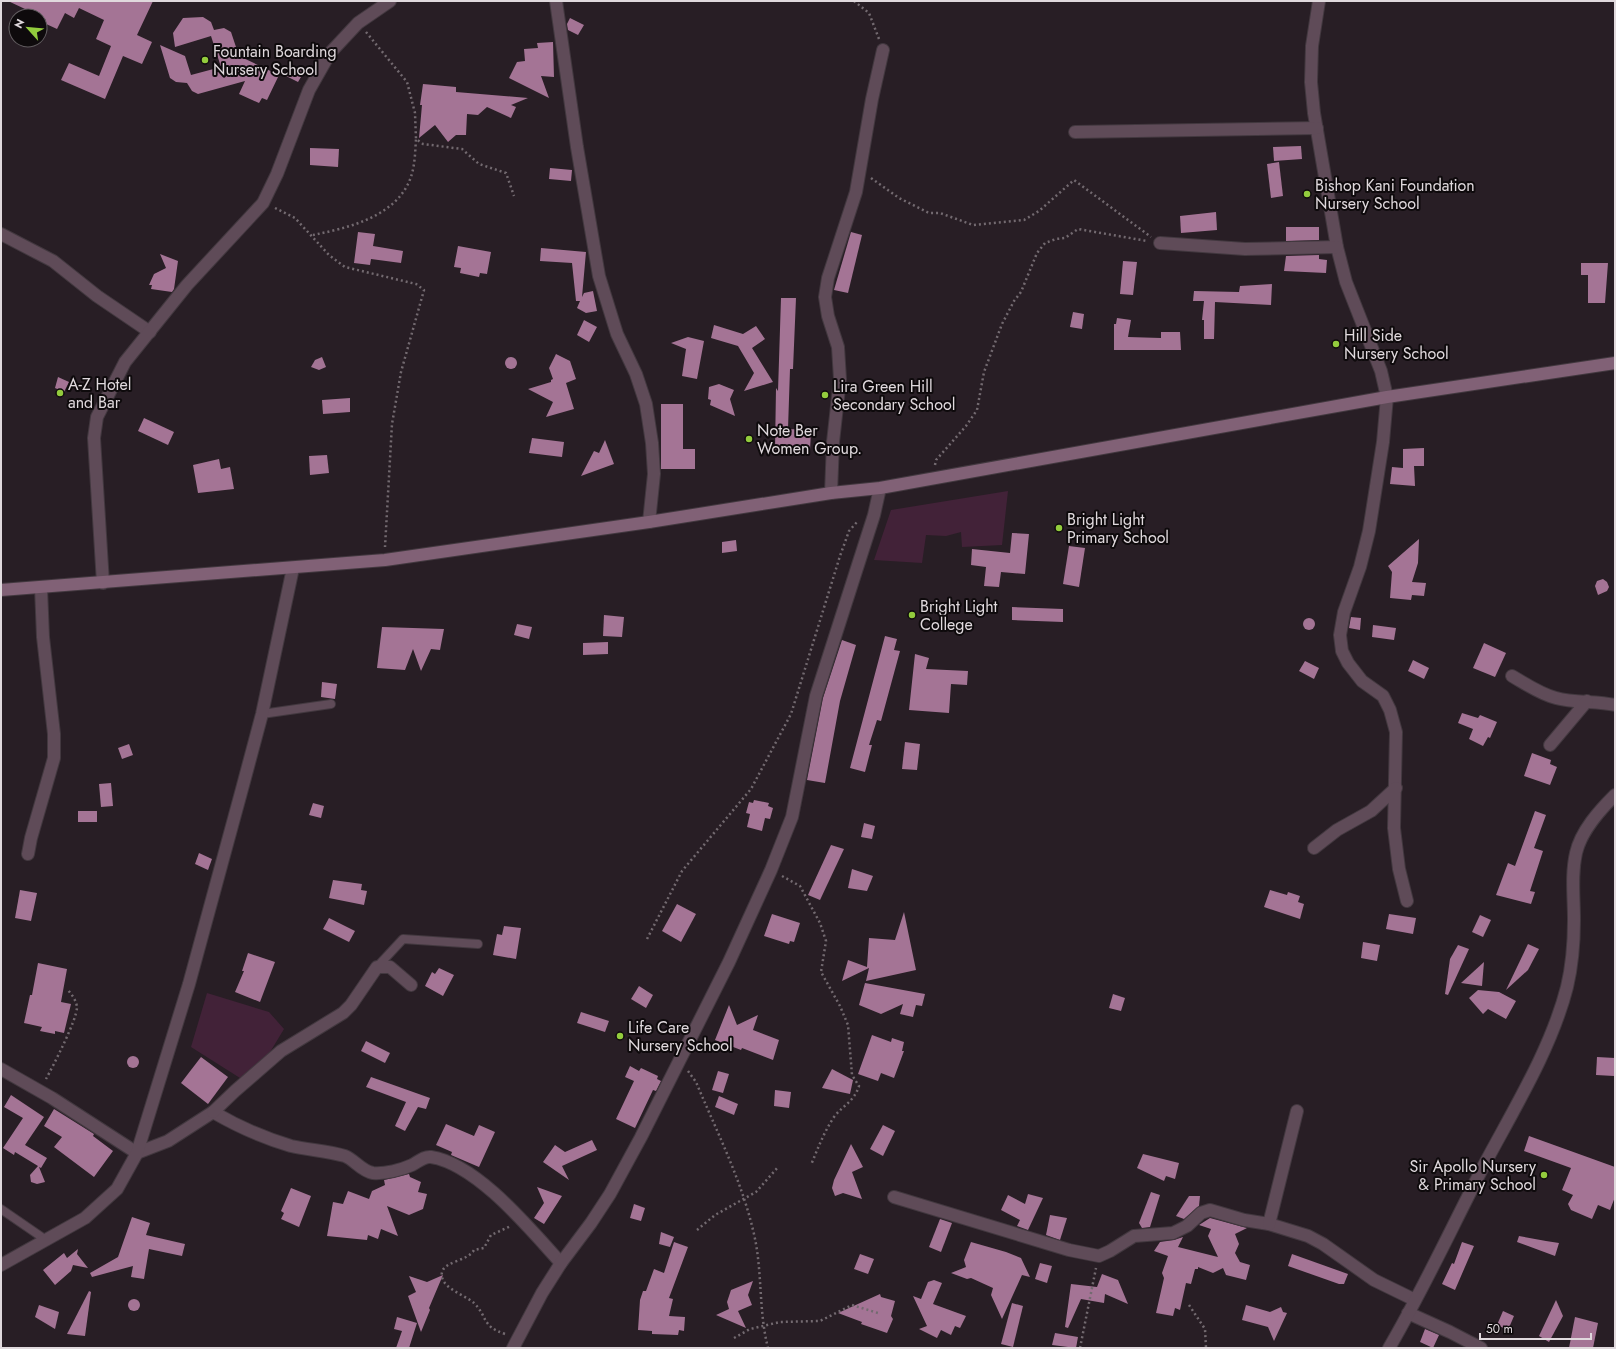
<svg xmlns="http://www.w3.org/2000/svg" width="1616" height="1349" viewBox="0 0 1616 1349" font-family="Jost,sans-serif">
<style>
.green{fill:#422238}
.building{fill:#a47495}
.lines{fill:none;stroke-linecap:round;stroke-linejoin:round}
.lane-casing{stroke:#42383f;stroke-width:10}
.street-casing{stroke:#42383f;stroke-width:14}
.secondary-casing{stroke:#42383f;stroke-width:14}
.path{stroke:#736a70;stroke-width:2.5;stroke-dasharray:2 3;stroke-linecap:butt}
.lane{stroke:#5f4b58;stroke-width:8}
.street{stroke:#5f4b58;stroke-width:12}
.secondary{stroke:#816176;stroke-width:12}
.poi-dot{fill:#93cc3d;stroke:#0e0a0c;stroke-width:1.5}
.labels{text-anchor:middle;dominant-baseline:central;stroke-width:4;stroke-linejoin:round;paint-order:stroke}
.poi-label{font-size:16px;fill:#e0d9dd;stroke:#0e0a0c;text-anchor:start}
</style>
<rect width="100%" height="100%" fill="#281e25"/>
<g class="green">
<polygon points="1008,491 1002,545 962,547 961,532 946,536 926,535 922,563 874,560 891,510"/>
<polygon points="207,993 269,1012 284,1029 264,1062 240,1078 191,1047"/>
</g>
<g class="building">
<polygon points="8,1 153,1 137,35 152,42 142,64 123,56 105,99 61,80 69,63 99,76 111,46 96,39 104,20 79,8 74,18 65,13 57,29 44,23 46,20 40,16"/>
<polygon points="203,17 211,22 214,30 224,28 231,32 239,56 279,75 267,100 262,98 259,103 239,94 245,81 198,94 192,91 187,83 176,82 170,78 160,45 185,56 191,75 221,67 211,36 175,47 173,33 183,18"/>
<polygon points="570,18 584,25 578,35 568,30 567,24"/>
<polygon points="553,42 554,77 541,76 549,98 509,78 517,62 525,61 524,49 538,48 537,43"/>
<polygon points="291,65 304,72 298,82 286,76"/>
<polygon points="423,84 456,87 456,92 528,98 511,105 516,107 511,118 487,107 478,115 467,114 466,135 456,135 448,142 435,125 419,138 422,105 420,105"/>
<polygon points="1301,146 1302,159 1274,161 1273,147"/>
<polygon points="310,148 339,149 338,167 310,165"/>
<polygon points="1279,162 1283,196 1271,198 1267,164"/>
<polygon points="550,168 572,170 571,181 549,179"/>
<polygon points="1216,212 1217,230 1181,233 1180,216"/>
<polygon points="1286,227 1319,227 1319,240 1286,241"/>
<polygon points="358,232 375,234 373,246 403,251 401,263 371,259 370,265 354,263"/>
<polygon points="851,232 862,235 848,293 834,290"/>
<polygon points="458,246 491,252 487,274 480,273 479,277 460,273 461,268 454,267"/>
<polygon points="541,248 586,252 582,297 584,293 593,291 597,311 586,313 577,308 580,301 576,301 572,263 540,261"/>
<polygon points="160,254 178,261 174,289 172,292 151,289 152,285 149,285 154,274 166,268"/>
<polygon points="1319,255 1319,259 1327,260 1326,273 1284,271 1286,256"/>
<polygon points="1123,261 1137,262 1133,295 1120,294"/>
<polygon points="1581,263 1608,263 1605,303 1588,303 1588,275 1581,275"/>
<polygon points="1272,284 1271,305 1215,302 1214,339 1204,339 1204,320 1202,320 1204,301 1193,301 1194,291 1239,292 1240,286"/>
<polygon points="781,298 796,298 793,369 790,369 788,429 811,430 810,451 775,450 776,388 778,391"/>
<polygon points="1073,312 1084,314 1082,329 1070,327"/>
<polygon points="1117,318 1131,320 1128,337 1161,338 1161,332 1180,332 1181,350 1114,350 1114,324 1116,324"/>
<polygon points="584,320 597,327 589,342 577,335"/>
<polygon points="714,325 743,334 756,326 765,339 752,348 773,382 744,391 754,373 738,346 711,338"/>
<polygon points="688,337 704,341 697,379 682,376 686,349 671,343"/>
<polygon points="556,354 570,361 576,379 566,383 574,409 546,417 553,402 528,389 551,382 551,380 553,379 549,368"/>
<circle cx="511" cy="363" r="6"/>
<polygon points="322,357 326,367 319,370 311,367 315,360"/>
<polygon points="58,377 69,382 64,392 55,388"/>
<polygon points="719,384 734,390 730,399 735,416 710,405 711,400 708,399 709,387"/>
<polygon points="350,398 350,412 323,414 322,400"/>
<polygon points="661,404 683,404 683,449 695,449 695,469 661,469"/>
<polygon points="144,418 174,432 168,445 138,431"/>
<polygon points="532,438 564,442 562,457 529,453"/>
<polygon points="605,440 614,464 581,476 594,451 599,453"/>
<polygon points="1424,448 1424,466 1414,466 1415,486 1390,484 1392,467 1403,468 1403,449"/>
<polygon points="327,455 329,473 310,475 309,456"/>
<polygon points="219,459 221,469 230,467 234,489 198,493 193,465"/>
<polygon points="1012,533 1029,534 1025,574 1001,572 999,587 984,586 986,567 971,565 972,549 1010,553"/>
<polygon points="1419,539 1418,563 1412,582 1426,583 1424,596 1412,595 1411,600 1390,598 1392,572 1388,566"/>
<polygon points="736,540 737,551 722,553 722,542"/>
<polygon points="1069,546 1085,548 1079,587 1063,584"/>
<polygon points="1603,579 1607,582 1609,587 1607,591 1598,595 1595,586 1597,581"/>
<polygon points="1012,607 1063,609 1063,622 1012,620"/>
<polygon points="604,615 624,617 622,637 603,636"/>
<polygon points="1351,617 1361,618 1360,630 1349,628"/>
<circle cx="1309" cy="624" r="6"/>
<polygon points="517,624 532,627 529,639 514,635"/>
<polygon points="1373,625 1396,628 1394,640 1372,637"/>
<polygon points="382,627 444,629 440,650 431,649 421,671 413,649 405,670 377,668"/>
<polygon points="885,636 897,639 894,650 900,651 881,721 877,720 869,745 872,745 865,772 850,768"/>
<polygon points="842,640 856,645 840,701 825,783 807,780 823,698"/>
<polygon points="608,642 608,654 583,655 583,643"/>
<polygon points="1484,643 1506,653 1495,677 1473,668"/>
<polygon points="915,654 929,658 926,669 968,671 967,685 951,684 949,713 909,710"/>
<polygon points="1413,660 1429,668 1424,679 1408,671"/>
<polygon points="1305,661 1319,668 1314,679 1299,671"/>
<polygon points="322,682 337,684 335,699 321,697"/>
<polygon points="1462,713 1478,718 1480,715 1497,722 1490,738 1488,737 1483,746 1469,739 1473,729 1458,723"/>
<polygon points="905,742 920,744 917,770 902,769"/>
<polygon points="129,744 133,755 122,759 118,748"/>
<polygon points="1532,753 1551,760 1550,764 1557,767 1550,785 1524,776"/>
<polygon points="111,783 113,806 101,807 99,784"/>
<polygon points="754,800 769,803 768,806 773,808 770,819 765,818 762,831 747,827 750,814 746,813 749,802 753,803"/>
<polygon points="313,803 324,806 321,818 309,815"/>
<rect x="78" y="811" width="19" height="11"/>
<polygon points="1535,811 1546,815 1534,848 1543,851 1530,891 1535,892 1531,904 1496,895 1508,863 1515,866"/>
<polygon points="864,823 875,826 872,839 861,837"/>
<polygon points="831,845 844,849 820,900 808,895"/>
<polygon points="199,853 212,859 208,870 195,864"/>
<polygon points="852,869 873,876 867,891 848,888"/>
<polygon points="333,880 362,884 361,890 367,891 364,905 329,898"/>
<polygon points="20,890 37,893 31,921 15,918"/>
<polygon points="1270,890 1287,895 1288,892 1300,896 1298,902 1304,904 1300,919 1264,907"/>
<polygon points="677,904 696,914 681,942 662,931"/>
<polygon points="904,912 916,970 866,981 869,968 842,981 848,960 867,967 869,938 895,940"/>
<polygon points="772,914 800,923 794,942 790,941 789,944 764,936"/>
<polygon points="1389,914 1416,918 1413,934 1386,929"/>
<polygon points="1480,915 1491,920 1483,937 1472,932"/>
<polygon points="329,918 355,931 349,942 323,929"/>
<polygon points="504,926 521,928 516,959 493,955 497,934 502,935"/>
<polygon points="1363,942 1380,945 1377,961 1361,958"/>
<polygon points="1528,944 1539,949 1528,970 1506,990"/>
<polygon points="1458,945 1469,949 1448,995 1445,994 1450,959"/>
<polygon points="248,953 275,962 260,1002 235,992 244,971 242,971"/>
<polygon points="1484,962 1482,986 1461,983"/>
<polygon points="38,963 67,969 61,1002 71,1004 64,1033 55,1031 55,1034 40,1031 42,1027 24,1023 30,995 32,995"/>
<polygon points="439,968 454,975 443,996 425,986 432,972 435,974"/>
<polygon points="865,983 925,994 922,1006 916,1005 913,1017 900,1014 903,1004 881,1014 859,1005"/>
<polygon points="639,986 653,995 646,1008 631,999"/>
<polygon points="1478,990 1499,992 1516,1001 1506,1019 1488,1009 1483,1014 1469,998"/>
<polygon points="1113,994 1125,998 1121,1011 1109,1008"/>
<polygon points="729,1005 737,1025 758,1015 753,1030 779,1040 773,1060 742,1048 741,1050 715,1040"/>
<polygon points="581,1012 609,1021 605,1032 577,1023"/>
<polygon points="872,1035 891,1042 892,1038 904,1042 902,1051 904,1051 894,1078 881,1073 878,1081 858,1074"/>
<polygon points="366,1041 390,1053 385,1063 361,1051"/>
<circle cx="133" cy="1062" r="6"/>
<polygon points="201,1057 228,1077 208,1104 181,1083"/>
<polygon points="1597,1057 1615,1058 1614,1076 1596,1075"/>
<polygon points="630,1066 639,1071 641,1068 658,1076 657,1079 661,1081 656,1091 653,1090 635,1128 616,1119 634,1081 625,1077"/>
<polygon points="832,1069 853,1080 850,1094 822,1088"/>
<polygon points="718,1071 729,1074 723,1093 712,1090"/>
<polygon points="371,1077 430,1098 426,1109 418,1107 405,1131 395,1126 406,1102 366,1087"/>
<polygon points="775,1090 791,1092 789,1108 774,1106"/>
<polygon points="11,1095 44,1117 25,1145 47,1158 41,1168 39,1167 45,1182 37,1184 31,1182 30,1175 38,1166 15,1152 14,1155 3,1148 23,1118 4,1107"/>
<polygon points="719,1096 738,1104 734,1115 715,1107"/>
<polygon points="54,1109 94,1134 93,1136 113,1151 94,1177 54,1147 62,1137 44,1126"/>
<polygon points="446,1124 474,1136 479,1125 495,1132 479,1167 451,1155 452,1152 436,1145"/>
<polygon points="883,1125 895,1131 883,1156 870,1149"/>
<polygon points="1529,1136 1615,1167 1615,1197 1610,1210 1598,1205 1592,1219 1571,1210 1568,1204 1573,1195 1562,1190 1571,1168 1524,1151"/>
<polygon points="592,1140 597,1150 562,1166 569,1180 543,1162 555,1145 565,1152"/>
<polygon points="851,1144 863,1167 852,1172 862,1199 843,1193 835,1196 832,1188 834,1180"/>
<polygon points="1143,1154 1179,1163 1175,1179 1166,1176 1164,1181 1137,1168"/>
<polygon points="409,1174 410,1177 421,1182 418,1192 427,1194 423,1209 409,1215 387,1206 398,1236 381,1229 378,1239 368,1235 367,1240 327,1236 333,1202 343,1204 348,1191 369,1199 372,1191 385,1185 384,1180"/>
<polygon points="537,1187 562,1196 544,1224 534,1218 544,1203"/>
<polygon points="291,1188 311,1196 299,1227 281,1219 284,1213 281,1211"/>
<polygon points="1151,1192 1160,1195 1150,1227 1142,1228 1139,1223"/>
<polygon points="1028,1194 1043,1198 1028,1230 1017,1226 1020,1220 1001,1210 1008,1195 1025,1204"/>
<polygon points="1189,1196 1200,1196 1199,1206 1184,1219 1176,1216"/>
<polygon points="634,1204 645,1208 641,1221 630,1218"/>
<polygon points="1050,1215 1067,1218 1060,1240 1046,1235"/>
<polygon points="132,1217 150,1223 146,1235 185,1244 182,1256 149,1249 144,1279 131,1277 133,1266 92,1277 90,1273 118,1257"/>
<polygon points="1210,1218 1247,1228 1235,1234 1239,1244 1235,1253 1240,1262 1250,1265 1246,1280 1226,1275 1223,1268 1213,1273 1198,1267 1198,1269 1195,1269 1191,1284 1186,1283 1180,1310 1175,1308 1173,1316 1156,1313 1164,1278 1162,1273 1168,1256 1154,1251 1160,1242 1174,1240 1183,1237 1178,1247 1218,1257 1208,1236 1211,1229 1199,1225"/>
<polygon points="940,1219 952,1223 941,1252 929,1247"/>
<polygon points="661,1232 674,1237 670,1247 659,1244"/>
<polygon points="1519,1236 1546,1241 1559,1243 1555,1256 1517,1242"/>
<polygon points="674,1242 688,1247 669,1298 673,1299 669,1316 685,1317 684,1331 679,1330 678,1335 652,1334 652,1331 638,1330 640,1300 643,1291 646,1291 654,1269 664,1273"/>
<polygon points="971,1242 1006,1252 1021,1258 1030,1277 1022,1275 1002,1319 991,1295 993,1288 971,1278 967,1279 951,1273 966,1267 964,1260"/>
<polygon points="1462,1242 1474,1246 1455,1290 1442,1284 1452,1263 1454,1264"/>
<polygon points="78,1249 77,1254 88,1268 73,1265 71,1271 55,1285 43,1270 64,1253 67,1258"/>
<polygon points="860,1254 874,1259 868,1274 854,1269"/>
<polygon points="1292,1254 1348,1274 1344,1284 1339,1284 1288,1266"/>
<polygon points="1040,1263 1052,1266 1047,1283 1035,1279"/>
<polygon points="1102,1274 1118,1280 1128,1304 1105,1294 1104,1303 1081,1299 1068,1328 1065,1327 1071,1284 1097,1287"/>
<polygon points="443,1275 429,1308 430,1310 421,1332 408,1296 416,1292 409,1276 427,1282"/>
<polygon points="934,1280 942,1283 933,1304 966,1316 960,1328 955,1326 951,1335 941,1330 937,1338 919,1329 927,1326 913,1296 921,1299 928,1282"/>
<polygon points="753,1281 748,1295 752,1305 738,1311 746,1328 716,1315 729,1309 727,1302 731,1290"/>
<polygon points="89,1291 91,1292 85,1336 67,1334"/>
<polygon points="880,1294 881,1297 895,1301 891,1316 893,1319 887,1333 861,1324 862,1322 838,1313"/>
<circle cx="134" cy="1305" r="6"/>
<polygon points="1556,1300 1563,1316 1549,1342 1539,1336"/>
<polygon points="1012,1303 1023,1306 1013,1347 1001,1344"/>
<polygon points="39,1305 59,1312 55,1329 35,1317"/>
<polygon points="1246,1305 1270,1312 1281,1307 1283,1312 1287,1313 1274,1341 1268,1327 1242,1320"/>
<polygon points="1503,1311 1514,1316 1508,1330 1497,1325"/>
<polygon points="397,1317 417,1323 409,1348 396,1348 402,1331 394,1329"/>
<polygon points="1575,1317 1598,1323 1593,1348 1569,1348"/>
<polygon points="1425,1329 1439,1335 1433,1348 1420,1342"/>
<polygon points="1055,1333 1078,1337 1076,1348 1052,1345"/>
</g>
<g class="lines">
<g class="lane-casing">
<g id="lane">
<polyline points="262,714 331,704"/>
<polyline points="377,967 403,939 478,944"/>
<polyline points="1,1209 46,1240"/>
</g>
</g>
<g class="street-casing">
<g id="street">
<polyline points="556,1 577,147 599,276 617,334 636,374 646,404 652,443 654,474 649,522"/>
<polyline points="1319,1 1312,46 1311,82 1314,113 1337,247 1346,282 1381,371 1387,397 1383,442 1369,531 1360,567 1344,612 1340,635 1342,651 1348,663 1362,681 1383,696 1390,710 1396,732 1394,828 1399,869 1407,901"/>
<polyline points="1075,132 1317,128"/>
<polyline points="1,234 53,261 97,296 150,332"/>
<polyline points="1160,243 1245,249 1337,247"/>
<polyline points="831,493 833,442 840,379 838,347 828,316 825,297 828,278 856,192 872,99 883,50"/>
<polyline points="103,583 94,438 97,417 125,362 187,285 263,203 277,174 309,90 330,53 358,23 390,1"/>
<path d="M1512,676C1526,684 1540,694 1556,698C1573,703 1596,701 1615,705"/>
<polyline points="1550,745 1587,701"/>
<polyline points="1314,848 1337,830 1371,811 1396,788"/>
<polyline points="28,854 31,838 54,758 54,734 43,637 41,588"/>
<path d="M1,1069L52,1098L137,1153L168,1141L213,1112C237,1126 264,1138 291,1146C309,1150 327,1151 345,1156C355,1160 361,1171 373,1173C385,1174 401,1170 412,1165C418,1162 424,1156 431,1157C477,1164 530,1229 561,1263"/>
<polyline points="213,1112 235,1091 281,1051 343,1013 351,1005 377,967 390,967 411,985"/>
<polyline points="894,1197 1069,1250 1099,1256 1110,1251 1134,1236 1173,1233 1187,1226 1201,1213 1210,1210 1244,1220 1269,1224 1308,1236 1323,1244 1374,1280 1415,1300"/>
<polyline points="1269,1224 1297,1111"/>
<polyline points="1,1265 85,1218 117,1189 137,1153 189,984 242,789 262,714 293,568"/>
<polyline points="1408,1313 1450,1332 1481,1348"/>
<polyline points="513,1348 542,1293 561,1263 591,1223 610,1194 641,1137 729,962 771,870 792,817 816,696 874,515 880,488"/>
<path d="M1389,1348C1423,1290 1451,1229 1482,1169C1512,1112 1551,1050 1567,987C1572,966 1574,941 1574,920C1574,897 1571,875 1576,853C1581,831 1599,811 1615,795"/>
</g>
</g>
<g class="secondary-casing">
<polyline id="secondary" points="1,590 385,560 649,522 831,493 880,488 1387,397 1615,363"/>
</g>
<g class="path">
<polyline points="854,1 869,13 879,39"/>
<polyline points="366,32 407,82 415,113 416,139 423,144 462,149 479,164 506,173 514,196"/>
<polyline points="871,178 899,198 929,213 940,213 973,225 1024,220 1039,211 1074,180 1151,237"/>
<polyline points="275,208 295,218 329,255 345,267 416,284 424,290 401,372 392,424 385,547"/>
<path d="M313,235C347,228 391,218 408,184C415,170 415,154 416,139"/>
<polyline points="935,465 936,460 966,426 977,410 984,372 1002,324 1014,301 1021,292 1037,253 1045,243 1056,239 1065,238 1078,229 1147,241"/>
<path d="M782,876L800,886L820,923L826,941L821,972L840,1006L848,1025L852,1075L859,1086C854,1102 843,1105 834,1117C824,1132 818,1148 811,1165"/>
<polyline points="647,939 682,871 751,789 791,714 840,556 849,531 857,522"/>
<path d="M688,1071L696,1082C716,1130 741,1179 753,1230C763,1269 758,1309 768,1348"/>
<path d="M46,1079C53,1066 77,1020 77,1007C76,1000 72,995 68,990"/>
<polyline points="697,1230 715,1215 756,1192 778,1167"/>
<polyline points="1189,1305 1205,1329 1206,1348"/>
<path d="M505,1334C481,1326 488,1317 474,1303C464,1294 439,1288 442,1272C445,1261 468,1261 474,1250L484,1248L491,1235L511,1226"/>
<polyline points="734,1338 750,1329 780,1322 820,1321 852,1305 878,1313"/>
<polyline points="1080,1348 1096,1268"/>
</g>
<use href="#lane" class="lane"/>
<use href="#street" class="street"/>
<use href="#secondary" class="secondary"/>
</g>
<g class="poi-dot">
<circle cx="205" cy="60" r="4"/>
<circle cx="1307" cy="194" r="4"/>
<circle cx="1336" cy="344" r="4"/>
<circle cx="60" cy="393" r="4"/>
<circle cx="825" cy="395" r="4"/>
<circle cx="749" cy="439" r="4"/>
<circle cx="1059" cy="528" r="4"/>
<circle cx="912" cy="615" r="4"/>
<circle cx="620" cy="1036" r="4"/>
<circle cx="1544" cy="1175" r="4"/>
</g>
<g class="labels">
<g class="poi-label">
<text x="213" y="51">Fountain Boarding<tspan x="213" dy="18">Nursery School</tspan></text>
<text x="1315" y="185">Bishop Kani Foundation<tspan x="1315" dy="18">Nursery School</tspan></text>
<text x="1344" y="335">Hill Side<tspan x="1344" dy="18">Nursery School</tspan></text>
<text x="68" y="384">A-Z Hotel<tspan x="68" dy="18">and Bar</tspan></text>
<text x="833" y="386">Lira Green Hill<tspan x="833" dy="18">Secondary School</tspan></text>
<text x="757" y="430">Note Ber<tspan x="757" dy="18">Women Group.</tspan></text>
<text x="1067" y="519">Bright Light<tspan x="1067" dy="18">Primary School</tspan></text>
<text x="920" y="606">Bright Light<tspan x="920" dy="18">College</tspan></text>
<text x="628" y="1027">Life Care<tspan x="628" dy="18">Nursery School</tspan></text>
<text x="1536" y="1166" text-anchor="end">Sir Apollo Nursery<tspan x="1536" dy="18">&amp; Primary School</tspan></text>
</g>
</g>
<rect width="1616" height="1349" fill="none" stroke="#e0d9dd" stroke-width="4"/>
<g transform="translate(28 28) rotate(297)"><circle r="19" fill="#0e0a0c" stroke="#625d60"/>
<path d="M0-3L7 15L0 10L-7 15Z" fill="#93cc3d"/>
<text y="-6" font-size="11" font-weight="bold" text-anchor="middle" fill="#e0d9dd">N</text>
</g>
<path d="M1480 1333v6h111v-6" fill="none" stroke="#e0d9dd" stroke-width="2"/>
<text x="1486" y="1333" font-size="12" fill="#e0d9dd" stroke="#0e0a0c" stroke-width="3" paint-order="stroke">50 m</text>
</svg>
